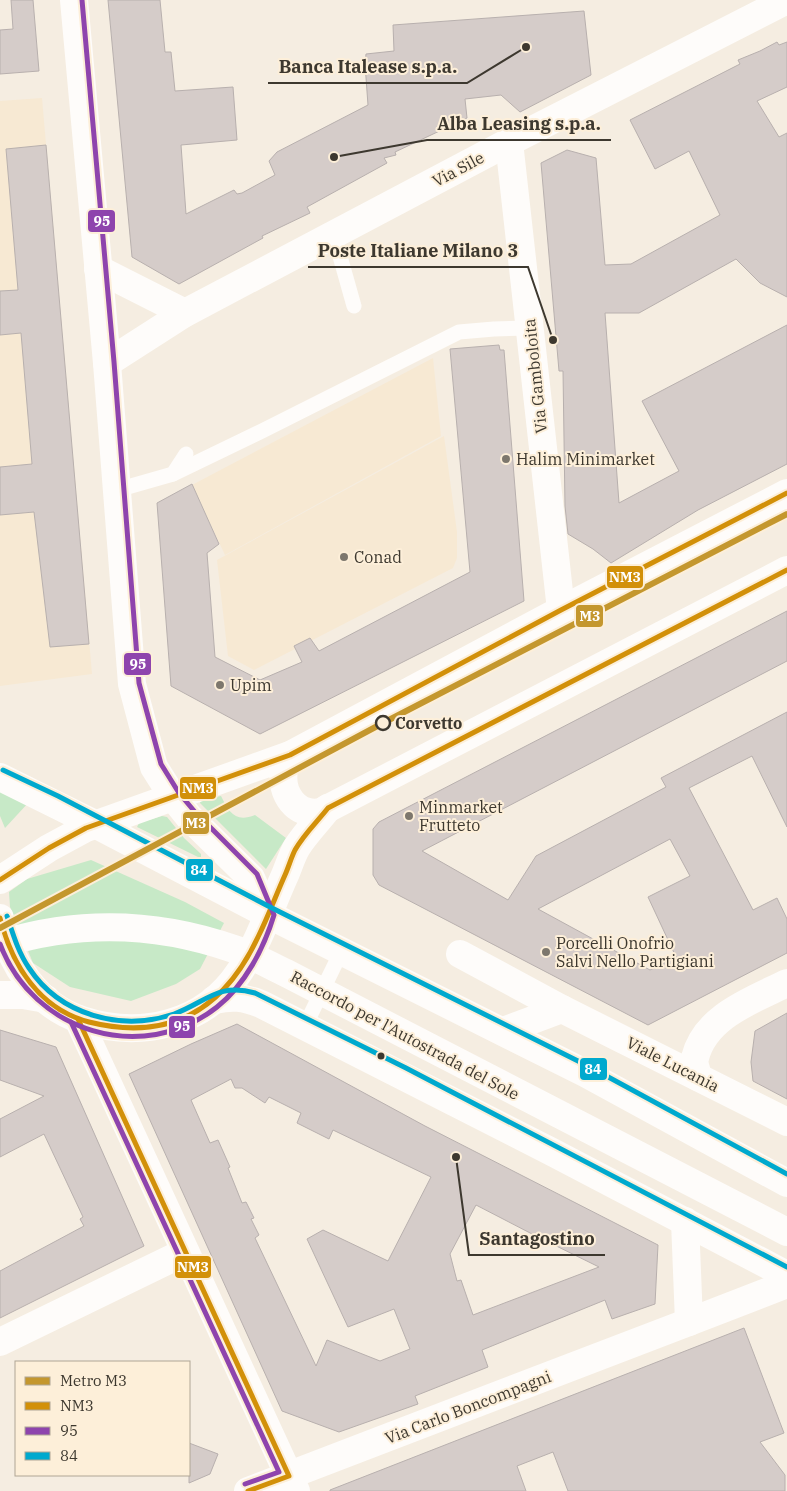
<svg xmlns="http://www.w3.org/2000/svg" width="787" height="1491" viewBox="0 0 787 1491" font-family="'IBM Plex Serif',serif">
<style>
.built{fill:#f7e9d3}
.green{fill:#c7e9c7}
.building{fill:#d5ccc9;stroke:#b8b0ae;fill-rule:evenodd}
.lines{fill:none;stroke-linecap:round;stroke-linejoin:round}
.lane{stroke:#fefcfa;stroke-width:15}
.street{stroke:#fefcfa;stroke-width:28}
.secondary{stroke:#fefcfa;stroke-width:28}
.primary{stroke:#fefcfa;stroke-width:28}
.highway{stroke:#fefcfa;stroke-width:28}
.bus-1-casing{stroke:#fdefd9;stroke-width:9}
.bus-2-casing{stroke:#fdefd9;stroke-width:9}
.bus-3-casing{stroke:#fdefd9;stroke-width:9}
.bus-1{stroke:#d29009;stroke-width:5}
.bus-2{stroke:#8e44ad;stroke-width:5}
.bus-3{stroke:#00a9ce;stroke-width:5}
.metro-1-casing{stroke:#fdefd9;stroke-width:10}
.metro-1{stroke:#c4972e;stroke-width:6}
.poi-dot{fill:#7d776d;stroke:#fdefd9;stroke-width:2}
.stop-dot{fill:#fdefd9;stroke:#3d382f;stroke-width:2.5}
.bus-dot{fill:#3d382f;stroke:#fdefd9;stroke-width:2}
.labels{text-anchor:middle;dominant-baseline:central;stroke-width:4;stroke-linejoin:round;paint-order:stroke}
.street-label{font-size:16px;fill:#3d382f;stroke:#fdefd9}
.poi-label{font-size:16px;fill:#3d382f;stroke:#fdefd9;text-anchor:start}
.stop-label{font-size:16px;font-weight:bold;fill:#3d382f;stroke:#fdefd9;text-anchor:start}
.leader{fill:none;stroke:#3d382f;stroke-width:2}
.callout-dot{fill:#3d382f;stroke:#fdefd9;stroke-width:2}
.callout-label{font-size:18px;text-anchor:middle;font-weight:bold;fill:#3d382f;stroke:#fdefd9;stroke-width:4;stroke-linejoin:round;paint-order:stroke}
.line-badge{stroke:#fdefd9;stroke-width:2}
.badge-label{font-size:14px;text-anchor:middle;font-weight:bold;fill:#fff}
</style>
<rect width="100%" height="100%" fill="#f5ede1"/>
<g class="built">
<polygon points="42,98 92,674 0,686 0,101"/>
<polygon points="433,358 441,436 225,555 192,485"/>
<polygon points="444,436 457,532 457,558 453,568 254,670 228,656 217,560"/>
</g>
<g class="green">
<polygon points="0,790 29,802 5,828 0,816"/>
<path d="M221,796C229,812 235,823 255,815L286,838L266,869L200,803L201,800Z"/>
<polygon points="162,816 167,817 184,838 201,854 201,857 198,857 137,827 139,823"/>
<polygon points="91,860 185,902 224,923 200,969 176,984 131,1001 70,987 33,963 10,907 9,892 27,879"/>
</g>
<g class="building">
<polygon points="11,0 33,0 39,71 0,74 0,30 13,29"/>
<polygon points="108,0 160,0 165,52 171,52 175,91 233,87 237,140 181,145 186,214 234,190 237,194 242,193 275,175 269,161 277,152 368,105 365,64 366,54 394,51 393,25 584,11 591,75 520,112 501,95 465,99 467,118 395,152 396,155 384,158 387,163 307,207 310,213 262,236 263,238 179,284 132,257"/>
<polygon points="777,42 779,45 787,42 787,87 757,101 779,137 787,133 787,297 760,283 736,259 639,313 605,313 619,503 679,471 642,401 787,325 787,464 698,510 611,563 593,549 568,534 565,506 563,371 559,371 541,163 567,150 596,158 605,265 631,264 720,215 689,151 655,169 630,120 740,64 738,60 760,51"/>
<polygon points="46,145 89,644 50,647 34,512 0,515 0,467 32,464 21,333 0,335 0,291 18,290 6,149"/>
<polygon points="499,345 500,350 504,350 524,601 260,734 171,686 157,503 192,484 219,544 207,553 215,657 260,680 302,662 294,646 310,638 319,651 470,572 450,349"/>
<path d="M787,611V661L422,851L508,900L536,856L666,787L661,778L787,712V827L752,756L689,788L753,910L777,898L787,919V953L648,1025L379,885L373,875V829L379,822ZM670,839L690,876L648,897L676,957L650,970L538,909Z"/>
<polygon points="787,1013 787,1099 753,1081 751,1062 755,1031"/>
<path d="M237,1024L425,1126L658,1245L655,1304L612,1319L605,1300L482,1350L488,1367L415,1396L418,1404L339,1432L282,1411L129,1074L191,1044ZM231,1079L235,1088H242L265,1103L269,1097L301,1113L297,1123L329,1139L333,1130L431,1177L388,1261L323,1230L307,1239L348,1327L394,1309L410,1349L380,1361L327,1340L316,1366L255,1238L259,1235L251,1219L254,1218L246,1202L242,1203L228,1168L230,1167L218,1140L210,1143L191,1100ZM476,1205L534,1235L599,1267L473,1315L461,1280L457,1281L450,1254Z"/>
<polygon points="0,1030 56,1047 144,1246 0,1318 0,1271 84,1226 80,1219 83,1217 44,1134 0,1157 0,1119 44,1096 0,1080"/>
<polygon points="744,1328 784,1433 760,1442 785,1475 785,1491 568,1491 553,1452 517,1466 526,1491 330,1491 330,1490"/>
<polygon points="189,1443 218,1454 210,1474 189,1483"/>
</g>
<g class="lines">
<g class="lane">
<polyline points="334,235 354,306"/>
<polyline points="173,474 262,431 459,332 494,329 530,328"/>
<polyline points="117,490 173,474 186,454"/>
<polyline points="305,1026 342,950"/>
</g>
<g class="street">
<polyline points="509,142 561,610"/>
<polyline points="98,269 185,313"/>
<polyline points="107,363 185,313 509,142 787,0"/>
<polyline points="460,954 562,1009 787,1122"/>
<polyline points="503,1031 562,1009"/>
<path d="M698,1077C697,1071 693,1063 695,1058C705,1016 753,1000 787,983"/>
<polyline points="685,1221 689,1322 787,1284"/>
<polyline points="0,1342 185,1252"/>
</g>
<g class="secondary">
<polyline points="74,0 107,363 132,684 154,767 173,797 189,817 251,878 267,914 585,1073 787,1183"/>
<polyline points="0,777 95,824"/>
<path d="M214,1000C233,996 243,997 261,1004L552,1152L787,1275"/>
<polyline points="78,1019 296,1491"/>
<polyline points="248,1491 689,1322"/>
</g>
<g class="primary">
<path d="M290,755C288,759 285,765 284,770C280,793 296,817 321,812L787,570"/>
<polyline points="95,824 267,914"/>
<polyline points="0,880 49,848 86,828 290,755 561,610 787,493"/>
<path d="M0,918C9,962 37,1006 82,1020C140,1039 205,1025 240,971C259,942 271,906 285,875C289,866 292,855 297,847C306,833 318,821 328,808"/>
<polyline points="0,995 23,995 46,999"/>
</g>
<path class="highway" d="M0,944C78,920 157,922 234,949C252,955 269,965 286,973L787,1232"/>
<g class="bus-1-casing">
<g id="bus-1">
<polyline points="0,880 49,848 86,828 290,755 561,610 787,493"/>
<path d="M0,918C12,965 39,1009 89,1022C169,1042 224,1010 258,937C268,917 276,895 285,875C289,866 291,858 295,850C304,834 317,822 328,808L787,570"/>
<polyline points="78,1019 289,1476 248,1491"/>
</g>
</g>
<g class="bus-2-casing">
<g id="bus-2">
<path d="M0,944C33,1032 142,1066 217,1007C245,985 264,948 274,915L257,874L195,812L179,793L161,764L139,683L114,362L82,0"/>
<polyline points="71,1022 279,1472 245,1484"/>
</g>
</g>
<g class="bus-3-casing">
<g id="bus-3">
<polyline points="3,770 58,796 270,907 588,1066 787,1174"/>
<path d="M7,916C13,934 18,952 29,968C60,1015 121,1032 174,1014C205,1003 218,982 255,993L406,1068L787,1267"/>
</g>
</g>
<use href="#bus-1" class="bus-1"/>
<use href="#bus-2" class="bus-2"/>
<use href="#bus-3" class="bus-3"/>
<g class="metro-1-casing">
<polyline id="metro-1" points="0,928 383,723 787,514"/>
</g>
<use href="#metro-1" class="metro-1"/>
</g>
<g class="poi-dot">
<circle cx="506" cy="459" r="5"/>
<circle cx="344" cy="557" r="5"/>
<circle cx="220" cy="685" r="5"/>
<circle cx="409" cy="816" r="5"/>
<circle cx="546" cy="952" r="5"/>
</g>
<circle class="stop-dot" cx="383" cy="723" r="7"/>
<circle class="bus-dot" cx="381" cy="1056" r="4.5"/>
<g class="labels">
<g class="street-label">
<text transform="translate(458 169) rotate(-28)">Via Sile</text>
<text transform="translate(535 376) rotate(-96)">Via Gamboloita</text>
<text transform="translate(405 1035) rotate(28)">Raccordo per l'Autostrada del Sole</text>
<text transform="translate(673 1064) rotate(27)">Viale Lucania</text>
<text transform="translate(468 1407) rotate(-21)">Via Carlo Boncompagni</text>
</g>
<g class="poi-label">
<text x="516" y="459">Halim Minimarket</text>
<text x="354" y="557">Conad</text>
<text x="230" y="685">Upim</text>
<text x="419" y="807">Minmarket<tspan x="419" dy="18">Frutteto</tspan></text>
<text x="556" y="943">Porcelli Onofrio<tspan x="556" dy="18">Salvi Nello Partigiani</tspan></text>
</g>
<g class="stop-label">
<text x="395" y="723">Corvetto</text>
</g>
</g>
<path class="leader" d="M526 47L467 83H268M334 157L427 140H611M553 340L528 267H308M456 1157L469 1255H605"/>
<g class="callout-dot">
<circle cx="526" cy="47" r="5"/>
<circle cx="334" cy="157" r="5"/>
<circle cx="553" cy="340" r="5"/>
<circle cx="456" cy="1157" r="5"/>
</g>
<g class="callout-label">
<text x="368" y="73">Banca Italease s.p.a.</text>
<text x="519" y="130">Alba Leasing s.p.a.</text>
<text x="418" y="257">Poste Italiane Milano 3</text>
<text x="537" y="1245">Santagostino</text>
</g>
<g class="line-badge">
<rect x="87" y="209" width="29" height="24" rx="5" fill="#8e44ad"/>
<rect x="606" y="565" width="38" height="24" rx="5" fill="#d29009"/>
<rect x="575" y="604" width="29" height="24" rx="5" fill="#c4972e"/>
<rect x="123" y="652" width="29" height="24" rx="5" fill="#8e44ad"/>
<rect x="179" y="776" width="38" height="24" rx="5" fill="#d29009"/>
<rect x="182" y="811" width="28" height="24" rx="5" fill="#c4972e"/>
<rect x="185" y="858" width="29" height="24" rx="5" fill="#00a9ce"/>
<rect x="168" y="1015" width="28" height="24" rx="5" fill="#8e44ad"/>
<rect x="579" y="1057" width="29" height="24" rx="5" fill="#00a9ce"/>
<rect x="174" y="1255" width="38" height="24" rx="5" fill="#d29009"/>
</g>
<g class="badge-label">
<text x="102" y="226">95</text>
<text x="625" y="582">NM3</text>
<text x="590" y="621">M3</text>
<text x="138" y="669">95</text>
<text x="198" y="793">NM3</text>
<text x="196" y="828">M3</text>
<text x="199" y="875">84</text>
<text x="182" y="1031">95</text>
<text x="593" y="1074">84</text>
<text x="193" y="1272">NM3</text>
</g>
<rect x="15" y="1361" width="175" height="115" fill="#fdefd9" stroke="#b0a695"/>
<rect x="25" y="1377" width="25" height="8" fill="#c4972e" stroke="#b0a695"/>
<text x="60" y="1386" font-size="15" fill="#3d382f">Metro M3</text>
<rect x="25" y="1402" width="25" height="8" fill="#d29009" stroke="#b0a695"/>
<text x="60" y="1411" font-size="15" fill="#3d382f">NM3</text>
<rect x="25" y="1427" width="25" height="8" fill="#8e44ad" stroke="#b0a695"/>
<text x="60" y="1436" font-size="15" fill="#3d382f">95</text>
<rect x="25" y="1452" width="25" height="8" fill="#00a9ce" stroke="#b0a695"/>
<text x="60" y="1461" font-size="15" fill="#3d382f">84</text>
</svg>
